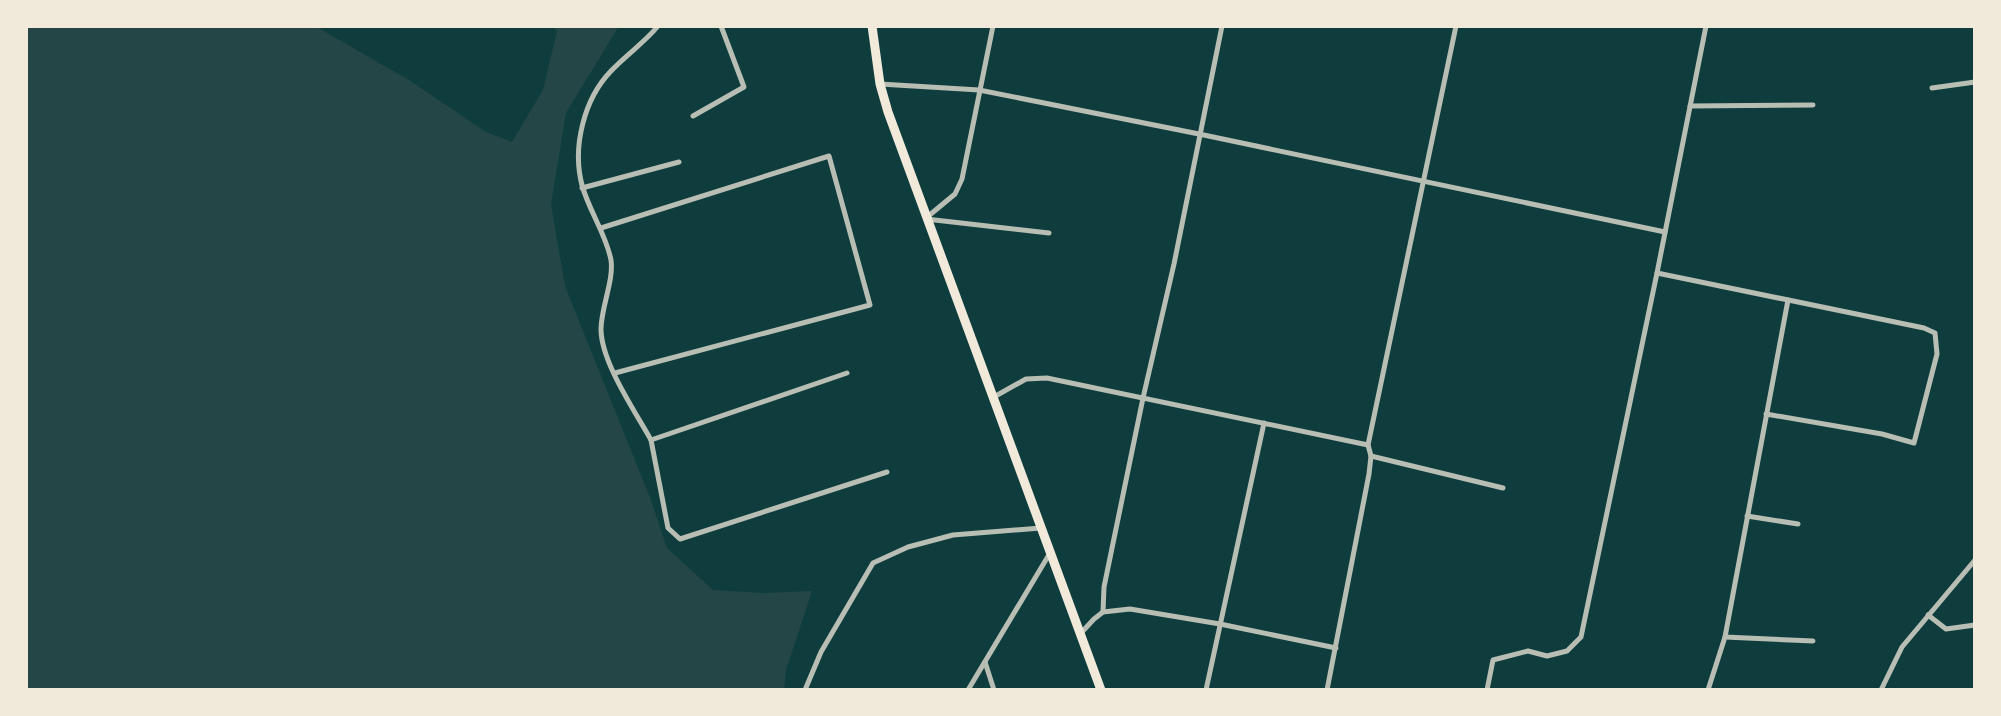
<svg xmlns="http://www.w3.org/2000/svg" width="2001" height="716" viewBox="0 0 2001 716" font-family="'Golos Text',sans-serif">
<style>
.green{fill:#244646}
.lines{fill:none;stroke-linecap:round;stroke-linejoin:round}
.minor{stroke:#b8beb3;stroke-width:5}
.primary{stroke:#f1e9da;stroke-width:9}
</style>
<rect width="100%" height="100%" fill="#0f3d3e"/>
<polygon class="green" points="26,26 315,26 409,80 486,132 512,142 543,90 557,31 552,26 619,26 566,113 551,204 565,286 651,500 667,548 713,590 765,593 812,591 786,670 784,690 26,690"/>
<g class="lines">
<g class="minor">
<path d="M658,26C644,43 626,55 611,71C584,99 572,147 582,185C589,211 606,234 611,260C614,280 601,308 601,329C601,362 635,411 651,440L847,373"/>
<polyline points="880,84 979,90 1199,134 1665,232"/>
<polyline points="1932,88 1975,82"/>
<polyline points="1690,106 1813,105"/>
<polyline points="693,116 744,87 721,26"/>
<polyline points="582,188 679,162"/>
<polyline points="926,218 955,194 962,179 993,26"/>
<polyline points="926,219 1049,233"/>
<polyline points="601,228 829,156 870,305 615,373"/>
<polyline points="1657,273 1924,328 1935,333 1937,354 1914,443 1882,434 1766,414"/>
<polyline points="992,398 1026,379 1047,378 1368,445"/>
<polyline points="651,440 668,528 680,539 887,472"/>
<polyline points="1371,456 1503,488"/>
<polyline points="1747,516 1798,524"/>
<polyline points="1103,612 1104,587 1143,398 1174,264 1222,26"/>
<polyline points="1928,615 1946,629 1975,625"/>
<polyline points="1081,633 1094,619 1103,612 1130,609 1220,624 1336,648"/>
<polyline points="1725,637 1813,641"/>
<polyline points="985,662 994,690"/>
<polyline points="805,690 821,652 873,563 908,547 953,535 1041,528"/>
<polyline points="968,690 1050,553"/>
<polyline points="1206,690 1264,423"/>
<polyline points="1327,690 1369,474 1371,456 1368,445 1456,26"/>
<polyline points="1487,690 1493,660 1528,651 1547,656 1567,651 1581,637 1657,273 1706,26"/>
<polyline points="1708,690 1725,637 1788,300"/>
<polyline points="1881,690 1902,647 1975,560"/>
</g>
<polyline class="primary" points="872,26 880,84 888,112 1101,690"/>
</g>
<rect width="2001" height="716" fill="none" stroke="#f1e9da" stroke-width="56"/>
</svg>
